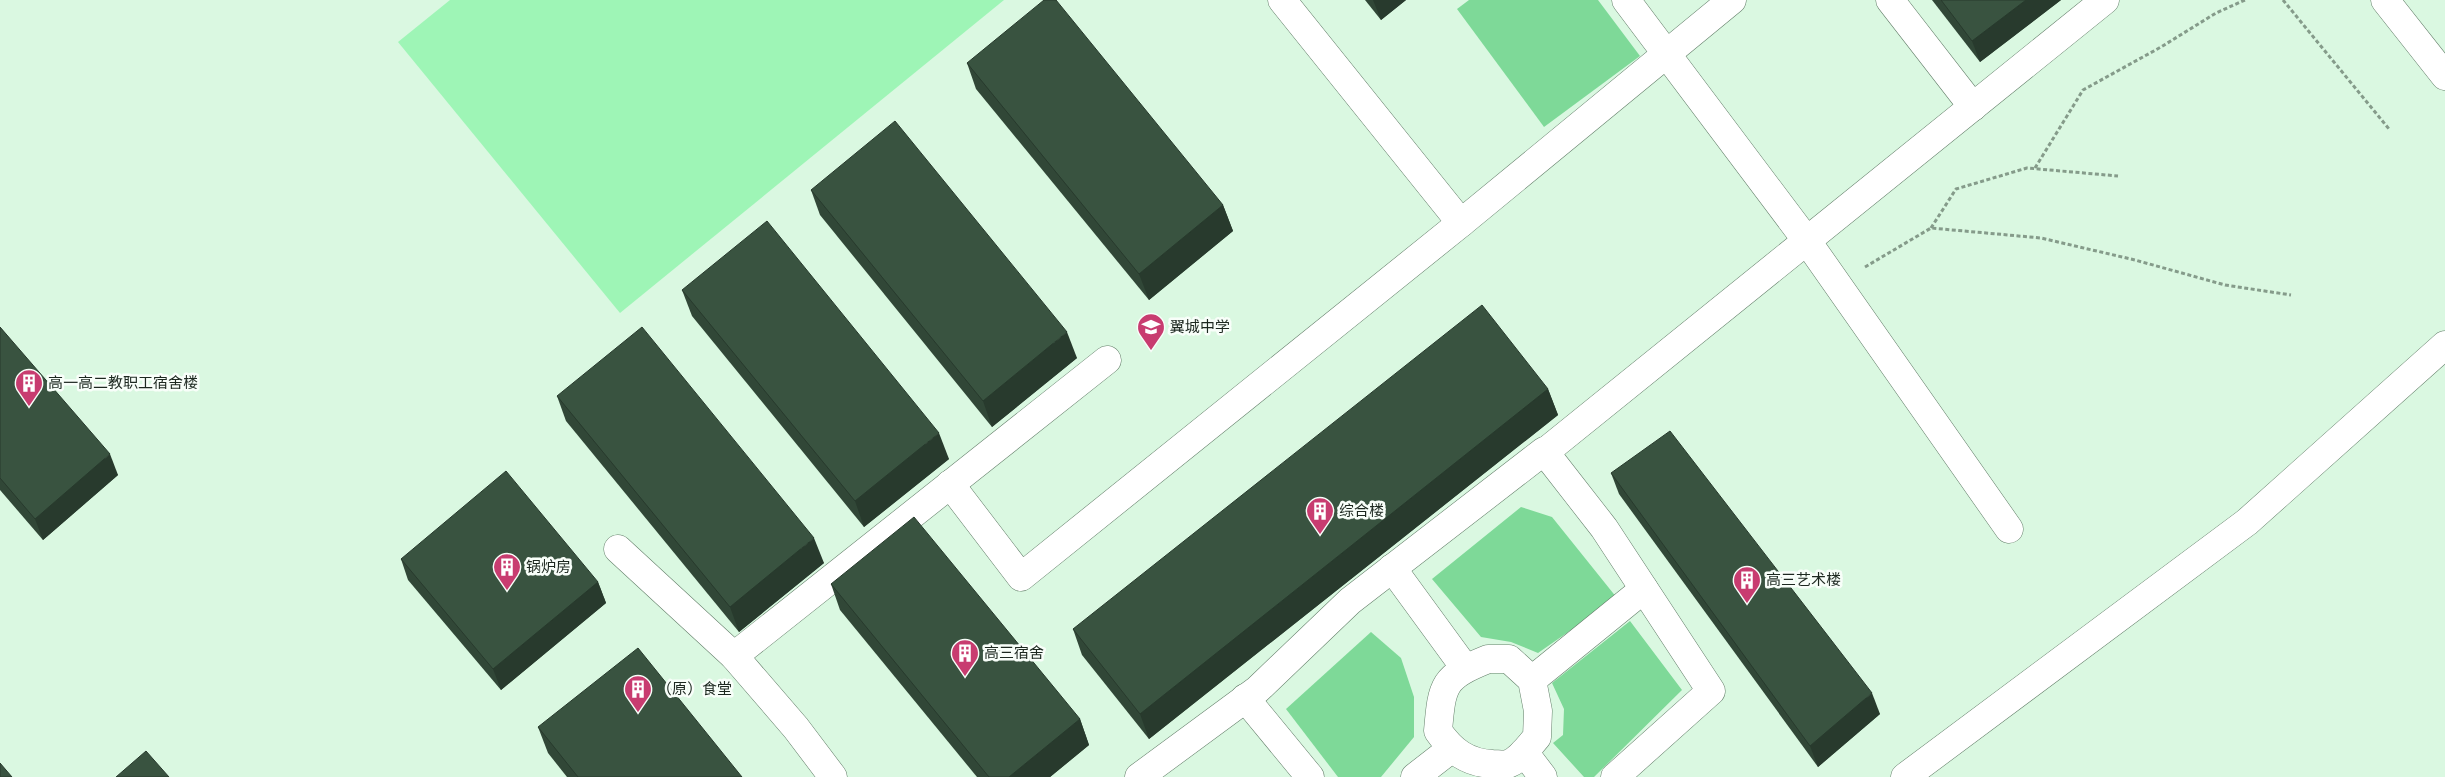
<svg xmlns="http://www.w3.org/2000/svg" width="2445" height="777" viewBox="0 0 2445 777" font-family="'DejaVu Sans','Noto Sans SC',sans-serif">
<style>
.green{fill:#9ef5b6}
.forest{fill:#7ed998}
.lines{fill:none;stroke-linecap:round;stroke-linejoin:round}
.minor-casing{stroke:#637e69;stroke-width:29}
.path{stroke:#859b8a;stroke-width:3;stroke-dasharray:4 2.5;stroke-linecap:butt}
.minor{stroke:#fff;stroke-width:28}
.wall{fill:#314737}
.shaded-wall{fill:#283a2d}
.building{fill:#395340;stroke:#283a2d}
.labels{text-anchor:middle;dominant-baseline:central;stroke-width:5;stroke-linejoin:round;paint-order:stroke}
.poi-label{font-size:15px;fill:#1d2820;stroke:#f8fef9;text-anchor:start}
</style>
<rect width="100%" height="100%" fill="#daf8e1"/>
<polygon class="green" points="450,0 1004,0 620,313 398,42"/>
<g class="forest">
<polygon points="1469,0 1598,0 1640,56 1544,127 1457,9"/>
<polygon points="1521,507 1552,517 1617,598 1538,653 1511,642 1481,637 1432,579"/>
<polygon points="1630,621 1682,690 1594,777 1584,777 1553,743 1563,735 1564,709 1552,683"/>
<polygon points="1371,632 1401,658 1414,697 1414,737 1381,777 1338,777 1286,709"/>
</g>
<g class="lines">
<g class="minor-casing">
<g id="minor">
<polyline points="1282,0 1461,223"/>
<polyline points="1626,0 1807,241 2009,529"/>
<polyline points="1890,0 1973,107"/>
<polyline points="2385,0 2445,76"/>
<polyline points="1545,452 2105,0"/>
<polyline points="950,484 1021,577 1461,223 1732,0"/>
<polyline points="618,549 734,656 796,728 833,777"/>
<polyline points="1392,568 1465,668"/>
<polyline points="734,656 1107,360"/>
<path d="M1488,659H1509L1532,680L1538,711L1537,737C1529,746 1520,760 1508,764C1504,765 1497,764 1493,764C1467,763 1452,751 1438,731C1442,684 1443,677 1488,659Z"/>
<polyline points="1532,680 1644,589"/>
<polyline points="1245,698 1310,777"/>
<polyline points="1524,752 1543,777"/>
<polyline points="1139,777 1257,690 1350,601 1544,451 1604,528 1711,691 1615,777"/>
<polyline points="1415,777 1451,749"/>
<polyline points="1905,777 2247,522 2445,345"/>
</g>
</g>
<g class="path">
<polyline points="2283,0 2389,129"/>
<polyline points="2035,168 2083,90 2161,47 2216,13 2245,0"/>
<polyline points="1931,228 1956,189 2027,168 2118,176"/>
<polyline points="1865,267 1931,228 2041,238 2135,260 2225,285 2291,295"/>
</g>
<use href="#minor" class="minor"/>
</g>
<g class="wall">
<polygon points="1365,0 1406,0 1381,20"/>
<polygon points="1932,0 2061,0 1980,62"/>
<polygon points="967,63 1223,205 1233,231 1149,300 976,89"/>
<polygon points="811,190 1077,358 992,427 820,215"/>
<polygon points="682,290 949,459 864,527 692,316"/>
<polygon points="0,327 118,475 43,540 0,490"/>
<polygon points="1548,389 1558,415 1149,739 1082,655 1073,629"/>
<polygon points="557,396 824,563 739,632 566,421"/>
<polygon points="1611,473 1880,714 1818,767 1619,494"/>
<polygon points="401,559 598,582 606,603 501,690 408,580"/>
<polygon points="831,584 1080,719 1089,745 1050,777 977,777 840,610"/>
<polygon points="538,727 742,777 567,777 548,753"/>
</g>
<g class="shaded-wall">
<polygon points="1373,0 1406,0 1381,20"/>
<polygon points="2026,0 2061,0 1980,62 1972,41"/>
<polygon points="1223,205 1233,231 1149,300 1139,274"/>
<polygon points="1067,332 1077,358 992,427 983,401"/>
<polygon points="1548,389 1558,415 1149,739 1140,714"/>
<polygon points="939,433 949,459 864,527 855,501"/>
<polygon points="110,454 118,475 43,540 35,519"/>
<polygon points="814,538 824,563 739,632 730,607"/>
<polygon points="598,582 606,603 501,690 493,669"/>
<polygon points="1872,693 1880,714 1818,767 1810,746"/>
<polygon points="1080,719 1089,745 1050,777 1009,777"/>
</g>
<g class="building">
<polygon points="1044,0 1056,0 1223,205 1139,274 967,63"/>
<polygon points="1941,0 2026,0 1972,41"/>
<polygon points="895,121 1067,332 983,401 811,190"/>
<polygon points="767,221 939,433 855,501 682,290"/>
<polygon points="1482,305 1548,389 1140,714 1073,629"/>
<polygon points="0,327 110,454 35,519 0,478"/>
<polygon points="642,327 814,538 730,607 557,396"/>
<polygon points="1670,431 1872,693 1810,746 1611,473"/>
<polygon points="506,471 598,582 493,669 401,559"/>
<polygon points="914,517 1080,719 1009,777 989,777 831,584"/>
<polygon points="638,648 742,777 578,777 538,727"/>
<polygon points="146,751 169,777 116,777"/>
<polygon points="0,763 12,777 0,777"/>
</g>
<defs>
<g id="school-pin" transform="scale(1.4375)"><path d="M0 17L-7.5 6A9.5 9.5 0 1 1 7.5 6Z" fill="#c83c70" stroke="#f8fef9"/><path d="M0-5L7-2L0 1L-7-2ZM-4 1L0 2.5L4 1V4Q0 6-4 4Z" fill="#fff"/></g>
<g id="building-pin" transform="scale(1.4375)"><path d="M0 17L-7.5 6A9.5 9.5 0 1 1 7.5 6Z" fill="#c83c70" stroke="#f8fef9"/><path d="M-4-6H4V6H1V3H-1V6H-4ZM-2.5-4.3h1.7v1.8h-1.7ZM.8-4.3h1.7v1.8H.8ZM-2.5-1h1.7V.8h-1.7ZM.8-1h1.7V.8H.8Z" fill="#fff"/></g>
</defs>
<g fill-rule="evenodd">
<use href="#school-pin" x="1151" y="327"/>
<use href="#building-pin" x="29" y="383"/>
<use href="#building-pin" x="1320" y="511"/>
<use href="#building-pin" x="507" y="567"/>
<use href="#building-pin" x="1747" y="580"/>
<use href="#building-pin" x="965" y="653"/>
<use href="#building-pin" x="638" y="689"/>
</g>
<g class="labels">
<g class="poi-label">
<text x="1170" y="327">翼城中学</text>
<text x="48" y="383">高一高二教职工宿舍楼</text>
<text x="1339" y="511">综合楼</text>
<text x="526" y="567">锅炉房</text>
<text x="1766" y="580">高三艺术楼</text>
<text x="984" y="653">高三宿舍</text>
<text x="657" y="689">（原）食堂</text>
</g>
</g>
</svg>
